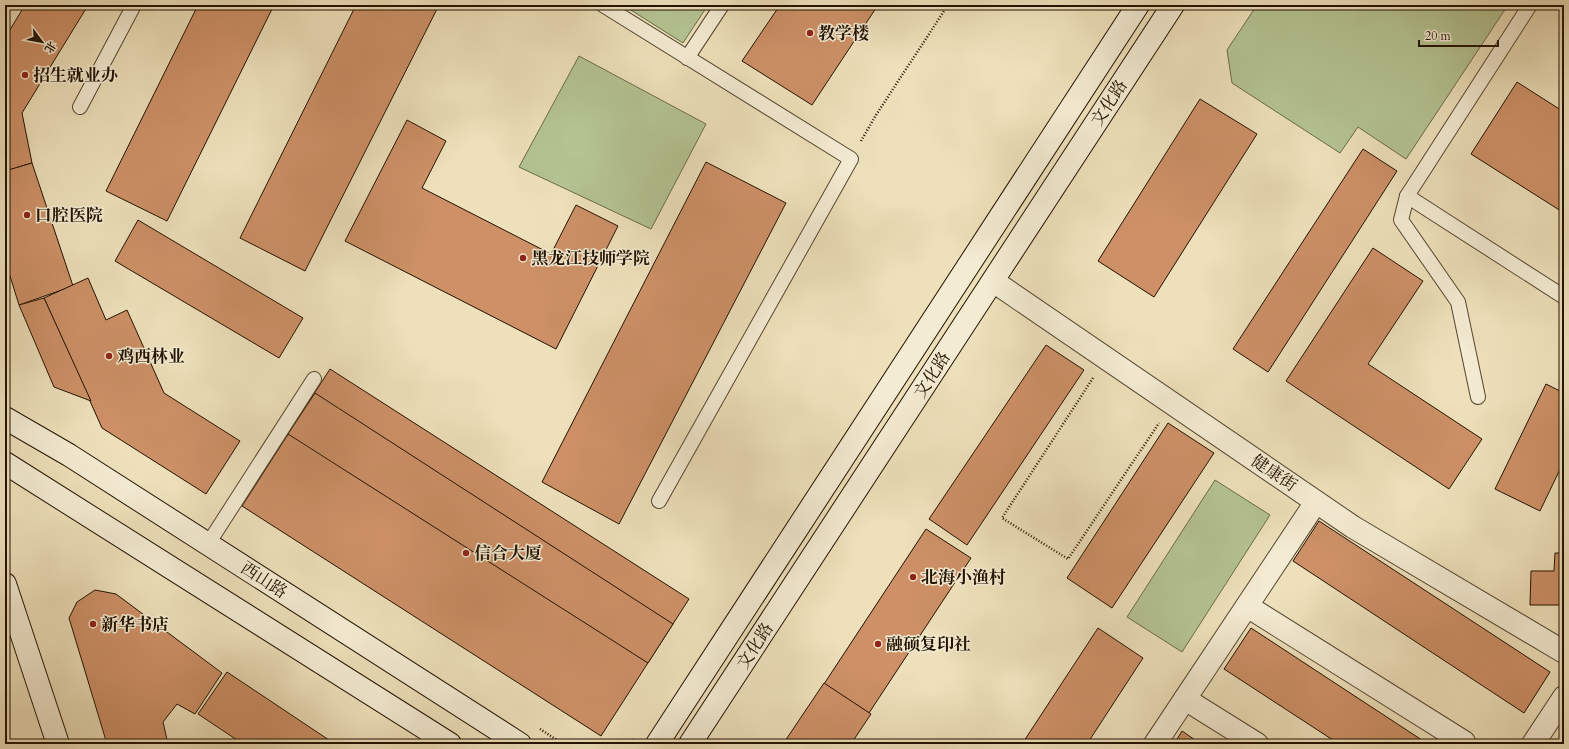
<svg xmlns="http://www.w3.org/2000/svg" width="1569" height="749" viewBox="0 0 1569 749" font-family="Cardo,'Noto Serif SC',serif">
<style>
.green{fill:#b4c392;stroke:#6b6a4a}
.building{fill:#cd9067;stroke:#221202}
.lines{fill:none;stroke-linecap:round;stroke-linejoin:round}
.lane-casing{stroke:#554630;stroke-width:16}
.street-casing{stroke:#554630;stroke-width:24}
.secondary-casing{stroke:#221202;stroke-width:24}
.path{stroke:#221202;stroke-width:2.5;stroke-dasharray:1 2;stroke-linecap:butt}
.lane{stroke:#f3ebd2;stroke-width:14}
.street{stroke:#f3ebd2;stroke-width:22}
.secondary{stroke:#f3ebd2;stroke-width:22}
.poi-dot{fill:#8f2418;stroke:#f3ebd2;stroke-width:1.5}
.labels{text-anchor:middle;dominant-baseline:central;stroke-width:3;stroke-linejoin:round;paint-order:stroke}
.poi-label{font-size:17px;font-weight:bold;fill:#221202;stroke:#f3ebd2;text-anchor:start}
.street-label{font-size:17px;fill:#221202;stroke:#f3ebd2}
</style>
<rect width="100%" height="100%" fill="#ede0ba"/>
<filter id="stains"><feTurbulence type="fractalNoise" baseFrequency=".005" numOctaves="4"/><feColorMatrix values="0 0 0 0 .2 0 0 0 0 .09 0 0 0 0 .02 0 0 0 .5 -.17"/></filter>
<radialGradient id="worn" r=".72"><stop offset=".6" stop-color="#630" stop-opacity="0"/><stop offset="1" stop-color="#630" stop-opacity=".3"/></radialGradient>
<g class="green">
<polygon points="623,5 708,5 683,43"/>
<polygon points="1257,5 1508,5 1406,159 1358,127 1340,153 1232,83 1227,50"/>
<polygon points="579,56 706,124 651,229 519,167"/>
<polygon points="1215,480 1270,515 1182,652 1127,617"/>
</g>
<g class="building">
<polygon points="25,5 84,5 87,7 22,113 32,163 5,171 5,38"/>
<polygon points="198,5 274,5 167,221 106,191"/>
<polygon points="356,5 439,5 305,271 240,238"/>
<polygon points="780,5 878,5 812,105 742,61"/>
<polygon points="1517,82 1564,112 1564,213 1471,154"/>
<polygon points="1200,99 1257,134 1154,297 1098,261"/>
<polygon points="407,120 446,141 422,188 551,254 576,205 618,226 556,349 345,241"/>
<polygon points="1363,149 1397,171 1268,372 1233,349"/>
<polygon points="706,162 786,203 619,524 542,482"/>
<polygon points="32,163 73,286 19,305 5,260 5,171"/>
<polygon points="138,220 303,318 279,358 115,261"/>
<polygon points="1373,248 1423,281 1368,364 1482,439 1449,489 1286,381"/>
<polygon points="88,278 106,320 127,310 164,393 240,441 206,494 102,428 44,298"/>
<polygon points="44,298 91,401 54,387 19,305"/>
<polygon points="1046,345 1084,370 967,545 929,519"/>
<polygon points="330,369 689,599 601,736 242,506"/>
<polygon points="1546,384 1564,393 1564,461 1540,511 1495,489"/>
<polygon points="315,393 673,624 648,663 288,434"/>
<polygon points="1168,423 1214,453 1112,608 1067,578"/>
<polygon points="1319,521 1550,672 1524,713 1293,561"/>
<polygon points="926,529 971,558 869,713 824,684"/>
<polygon points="1555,553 1564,553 1564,605 1530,605 1531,571 1554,571"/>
<polygon points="95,590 116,594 222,673 195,714 177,704 163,722 168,744 107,744 69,618 77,602"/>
<polygon points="1098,628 1143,658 1087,744 1022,744"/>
<polygon points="1251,628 1428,744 1339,744 1224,669"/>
<polygon points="227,672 335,744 243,744 198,714"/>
<polygon points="824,683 871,714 851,744 783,744"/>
<polygon points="1182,731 1201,744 1174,744"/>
</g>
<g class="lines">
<g class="lane-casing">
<g id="lane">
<polyline points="603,5 851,159 659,501"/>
<polyline points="687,58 722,5"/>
<polyline points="80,107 134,5"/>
<polyline points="1407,196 1564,297"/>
<polyline points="1478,397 1458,302 1401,220 1407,196 1530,5"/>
<polyline points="208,544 314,379"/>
</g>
</g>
<g class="street-casing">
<g id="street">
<polyline points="993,281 1353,527 1564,652"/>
<polyline points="1247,606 1464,742"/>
<polyline points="1185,699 1257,744"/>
<polyline points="1155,744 1316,502"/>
<polyline points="1533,744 1564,697"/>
</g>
</g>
<g class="secondary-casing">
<g id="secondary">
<polyline points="5,418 69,455 520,744"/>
<polyline points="5,463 450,744"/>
<polyline points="5,584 58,744"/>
<polyline points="657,744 1138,5"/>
<polyline points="690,744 1173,5"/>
</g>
</g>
<g class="path">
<polyline points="861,141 876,115 948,5"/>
<polyline points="1093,378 1002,518 1068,559 1159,423"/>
<polyline points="540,729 563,744"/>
<polyline points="629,744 633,739"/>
</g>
<use href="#lane" class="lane"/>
<use href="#street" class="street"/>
<use href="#secondary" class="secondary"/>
</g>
<g class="poi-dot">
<circle cx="810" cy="33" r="4"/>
<circle cx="25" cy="75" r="4"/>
<circle cx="27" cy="215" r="4"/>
<circle cx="523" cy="258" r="4"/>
<circle cx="109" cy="356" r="4"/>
<circle cx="466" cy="553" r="4"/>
<circle cx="913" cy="577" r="4"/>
<circle cx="93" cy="624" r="4"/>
<circle cx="878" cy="644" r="4"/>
</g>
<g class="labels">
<g class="poi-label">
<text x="818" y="33">教学楼</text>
<text x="33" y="75">招生就业办</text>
<text x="35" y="215">口腔医院</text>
<text x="531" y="258">黑龙江技师学院</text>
<text x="117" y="356">鸡西林业</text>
<text x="474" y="553">信合大厦</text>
<text x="921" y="577">北海小渔村</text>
<text x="101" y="624">新华书店</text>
<text x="886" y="644">融硕复印社</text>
</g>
<g class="street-label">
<text transform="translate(1109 103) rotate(-57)">文化路</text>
<text transform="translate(932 375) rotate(-57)">文化路</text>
<text transform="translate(1274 473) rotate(34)">健康街</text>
<text transform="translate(264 580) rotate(33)">西山路</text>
<text transform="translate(755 646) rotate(-57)">文化路</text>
</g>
</g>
<rect width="1569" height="749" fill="none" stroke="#ede0ba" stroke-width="20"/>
<rect x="6" y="6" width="1557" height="737" fill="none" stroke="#221202" stroke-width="2"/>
<rect x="10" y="10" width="1549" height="729" fill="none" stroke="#221202"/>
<g transform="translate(42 42) rotate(122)" stroke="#f3ebd2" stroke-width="3" paint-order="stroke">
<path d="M0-3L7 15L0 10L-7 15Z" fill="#221202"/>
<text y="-6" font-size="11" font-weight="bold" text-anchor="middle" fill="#221202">北</text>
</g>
<path d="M1419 40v6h79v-6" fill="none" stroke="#221202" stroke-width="2"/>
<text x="1425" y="40" font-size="12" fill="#221202" stroke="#f3ebd2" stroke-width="3" paint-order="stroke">20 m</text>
<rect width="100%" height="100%" filter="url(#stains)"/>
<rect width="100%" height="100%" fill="url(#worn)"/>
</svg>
